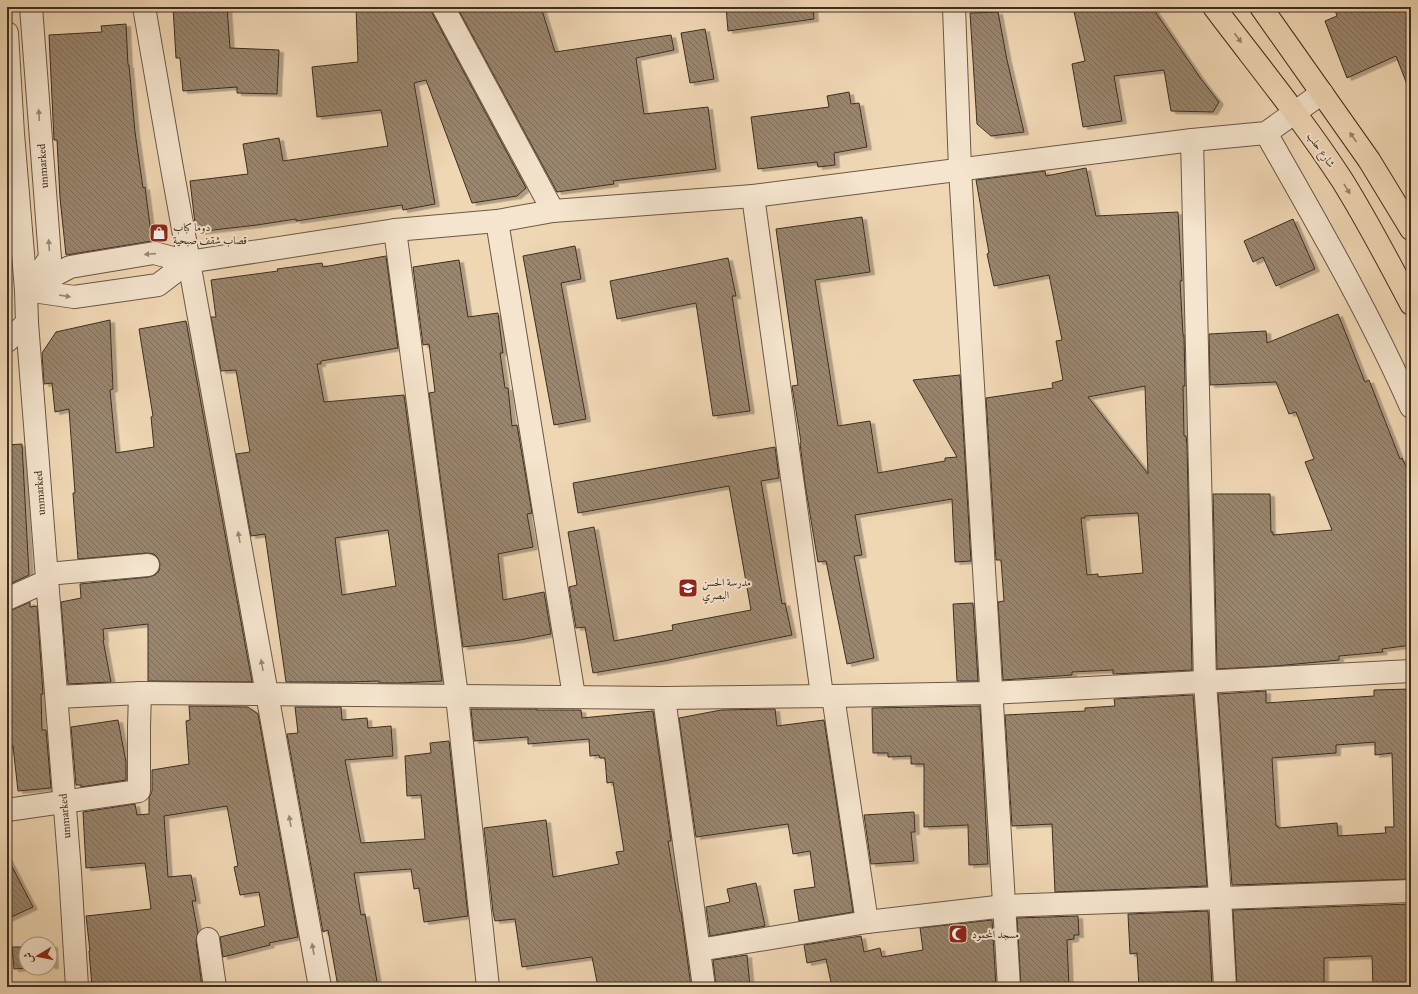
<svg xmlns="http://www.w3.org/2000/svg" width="1418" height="994" viewBox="0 0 1418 994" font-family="'IM FELL Great Primer',Amiri,serif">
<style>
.building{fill:url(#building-back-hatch);stroke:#3d2e22;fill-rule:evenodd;filter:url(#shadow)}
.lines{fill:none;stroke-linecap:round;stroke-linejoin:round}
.minor-casing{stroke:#6a5846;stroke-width:24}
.major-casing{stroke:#3d2e22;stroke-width:24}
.minor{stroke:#f5e5ce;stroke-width:22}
.major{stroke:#f0d7b4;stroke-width:22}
.oneway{fill:#96826b}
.oneway2{fill:#998a78}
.labels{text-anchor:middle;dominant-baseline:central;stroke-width:4;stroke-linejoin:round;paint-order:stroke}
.street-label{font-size:11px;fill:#3d2e22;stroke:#f5e5ce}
.poi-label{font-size:11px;fill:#3d2e22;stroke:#f5e5ce;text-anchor:start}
</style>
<defs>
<pattern id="building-back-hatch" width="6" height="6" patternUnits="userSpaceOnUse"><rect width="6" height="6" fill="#9a866e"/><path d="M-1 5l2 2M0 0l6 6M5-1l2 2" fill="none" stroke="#7f6e5a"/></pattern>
<filter id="shadow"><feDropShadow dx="4.5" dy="2.5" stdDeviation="0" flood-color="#0004"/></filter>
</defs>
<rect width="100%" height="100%" fill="#f0d7b4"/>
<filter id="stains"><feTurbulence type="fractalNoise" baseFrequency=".005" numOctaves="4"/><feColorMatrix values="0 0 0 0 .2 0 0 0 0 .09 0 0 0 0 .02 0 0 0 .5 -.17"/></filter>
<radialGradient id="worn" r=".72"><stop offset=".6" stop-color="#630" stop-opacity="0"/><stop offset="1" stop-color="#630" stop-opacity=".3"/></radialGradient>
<g class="building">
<polygon points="173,7 227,7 230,48 279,50 277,94 237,93 237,87 183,91 180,58 176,58"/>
<polygon points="356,7 431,7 432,13 526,188 517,196 472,203 426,80 414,83 435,204 403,210 402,205 296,221 296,219 257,225 196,232 190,181 248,174 243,144 279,138 283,161 388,146 381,110 317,117 312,67 358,62"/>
<polygon points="457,7 541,7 555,52 671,35 674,50 636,58 644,114 708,107 716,169 613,181 614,184 557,192"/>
<polygon points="726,7 813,7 814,19 728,31"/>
<polygon points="1073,7 1152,7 1201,79 1219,102 1213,112 1171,111 1164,70 1114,76 1122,121 1083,127 1072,64 1085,61"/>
<polygon points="1334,7 1411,7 1411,91 1410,92 1396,56 1347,78 1325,21 1337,16"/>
<polygon points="998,12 1007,60 1024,132 991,136 977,124 970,13"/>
<polygon points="126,24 128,65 129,65 135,132 143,188 145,187 152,241 66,255 60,198 57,140 54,140 49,35 102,32 101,26"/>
<polygon points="705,29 714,79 690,83 681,33"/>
<polygon points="849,92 851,104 859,103 867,147 834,153 835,165 818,167 817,162 758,169 751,117 829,107 827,96"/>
<path d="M1086,168L1096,216L1178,212L1182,281H1180L1183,335H1184L1185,386H1183L1184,436H1186L1187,445L1192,670L1113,674V670L1072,672V675L1003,680L998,602L1004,601L1001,560H996L986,398L1053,388L1052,383L1063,380L1056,341L1062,340L1049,275L994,286L987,254L989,253L976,180L1045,171L1046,176ZM1145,386L1148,474L1088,397ZM1138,513L1143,573L1098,577V574L1087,575L1081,518H1085V516Z"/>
<polygon points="862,217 870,272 815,280 838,426 870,421 878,473 945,461 945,458 957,457 913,380 960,375 971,561 955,562 952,499 855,515 862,555 854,556 874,658 847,664 826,561 818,562 805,484 800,443 801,442 792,386 798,385 776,229"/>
<polygon points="1293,219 1315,269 1276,286 1263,257 1253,262 1244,241"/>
<polygon points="575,246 581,279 561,283 586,419 554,425 523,256"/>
<path d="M386,256L398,348L321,361V364H317L324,402L404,395L442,681L400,683H379V681L349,682H286L265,534L251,536L236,454L250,452L236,370L221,371L211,317H216L211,280L278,271L277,269L322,263L323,267ZM388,530L396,586L342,595L335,538Z"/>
<polygon points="728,258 736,296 732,296 750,411 713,416 696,303 617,319 610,281"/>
<polygon points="459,260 468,317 498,313 503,353 500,353 505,388 508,388 512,426 517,425 532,513 527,514 533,547 498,554 503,600 544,592 551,634 520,640 463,647 429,393 435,392 429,344 423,345 413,267"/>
<polygon points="1338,314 1365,382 1369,380 1400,459 1402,458 1411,477 1411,645 1382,649 1383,652 1339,656 1339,660 1275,666 1217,669 1213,494 1270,494 1271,532 1273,532 1273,535 1332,530 1305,462 1314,459 1296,412 1289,414 1276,382 1210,385 1209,334 1266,331 1267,343"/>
<polygon points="110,320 113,389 110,390 116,453 154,447 151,417 153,416 139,329 186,321 252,682 148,681 148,624 103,629 104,640 103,640 111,682 68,684 61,602 81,598 80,584 149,577 155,575 159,571 160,564 158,558 154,554 147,553 78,559 73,493 75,493 69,409 55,412 52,383 44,384 42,353 56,332"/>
<polygon points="22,444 29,575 7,585 7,445"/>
<polygon points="775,447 779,478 761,481 782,604 785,603 792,635 664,661 593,673 585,627 576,628 569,587 577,585 568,532 594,527 614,641 673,630 672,625 751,610 729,486 578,513 573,483"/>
<polygon points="30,602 30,607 37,606 43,694 41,694 42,730 46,730 51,788 18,791 13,746 7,747 7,611 12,610"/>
<polygon points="973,603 978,681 957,681 953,604"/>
<path d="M1411,689V879L1232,885L1218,694L1266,691V703L1374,696V690ZM1375,742V755L1392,753L1394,827H1385L1386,833L1338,836L1337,823L1279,828L1278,826H1276L1272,758L1336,753V745Z"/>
<polygon points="1193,695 1207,886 1055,892 1052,824 1012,826 1005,715 1085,711 1085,708 1115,706 1114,699"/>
<polygon points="189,706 248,707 258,714 298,937 269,943 270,945 223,957 220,937 265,926 259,892 240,895 234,867 238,866 227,806 164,816 168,877 191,875 196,901 192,901 198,933 196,941 202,987 92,987 89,951 90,951 86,916 151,909 145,863 86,868 83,812 135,804 137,815 149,814 149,798 152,791 152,770 189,764 186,721 190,720"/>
<polygon points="980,706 988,864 969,865 968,825 924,827 924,764 911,764 911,756 888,757 888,753 873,753 872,708"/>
<polygon points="295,707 341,707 342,720 367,718 368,728 391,726 393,756 345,760 361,843 425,839 421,795 407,796 405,756 431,753 430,743 449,741 468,916 424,922 419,888 414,889 411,869 354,873 361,915 365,914 378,987 338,987 328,930 323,932 287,734 298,733"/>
<polygon points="471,709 537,709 537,710 581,710 582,718 653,711 671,841 668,841 680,912 681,912 691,987 598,987 592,957 522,967 515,919 495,921 493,912 484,828 546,820 553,877 619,864 616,852 624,851 613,782 607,783 605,758 600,758 599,755 590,756 589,739 528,744 528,737 474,741"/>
<polygon points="775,709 777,726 824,720 853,912 799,921 794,890 815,887 810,851 793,854 788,824 696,837 679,718 721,710"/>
<polygon points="118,720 126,762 126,780 81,787 81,785 76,785 71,727"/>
<polygon points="914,812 915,832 911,832 914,861 871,864 864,815"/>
<polygon points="7,857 33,907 7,919"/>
<polygon points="756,883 765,926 710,936 706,907 730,902 727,889"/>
<polygon points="1411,904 1411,987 1373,987 1372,956 1324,958 1324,987 1237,987 1233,910"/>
<polygon points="1208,911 1212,987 1139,987 1137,953 1130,954 1128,914"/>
<polygon points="1078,916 1079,935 1074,935 1074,939 1067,940 1069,987 1021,987 1017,918"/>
<polygon points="992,920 996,987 832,987 826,959 807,963 804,945 861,936 864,952 880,948 882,957 923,950 920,928"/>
<polygon points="50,945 53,945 54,966 50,966"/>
<polygon points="12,947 26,947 26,968 29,968 14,969"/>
<polygon points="747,955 750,987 716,987 713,960"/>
</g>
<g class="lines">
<g class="minor-casing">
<g id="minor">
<path d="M144,7C200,334 261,660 320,987"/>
<polyline points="443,7 553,211"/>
<polyline points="954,7 960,169 1009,987"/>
<polyline points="7,33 13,134 26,290 27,323 70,872 77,987"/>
<path d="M1266,133C1317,223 1369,312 1411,407"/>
<polyline points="1192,140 1205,682 1220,897 1225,987"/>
<polyline points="753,196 822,695"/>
<polyline points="497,221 574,696"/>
<polyline points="395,230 457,696 488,987"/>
<polyline points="31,284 50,258 31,7"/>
<polyline points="26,290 70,267 154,253 188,262 395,230 497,221 553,211 753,196 1192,140 1266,133 1322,93"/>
<polyline points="26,290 74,297 158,285 188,262"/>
<polyline points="7,341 27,323"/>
<polyline points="47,574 148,565"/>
<polyline points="7,599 47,581"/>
<polyline points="833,696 867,922"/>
<polyline points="57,697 140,693 664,698 833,696 991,693 1411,671"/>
<polyline points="664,698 704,987"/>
<polyline points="7,810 139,791 139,727 140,693"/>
<polyline points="208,939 215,987"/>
<polyline points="699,950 867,922 1005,906 1411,891"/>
</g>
</g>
<g class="major-casing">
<g id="major">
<path d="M1214,7C1257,64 1303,120 1342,180C1367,220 1389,262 1411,304"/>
<polyline points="1261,7 1369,160 1411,229"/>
</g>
</g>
<use href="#minor" class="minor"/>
<use href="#major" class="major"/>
</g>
<defs><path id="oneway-solid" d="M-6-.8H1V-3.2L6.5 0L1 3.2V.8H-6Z"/></defs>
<g class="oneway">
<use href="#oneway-solid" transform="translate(1238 38) rotate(53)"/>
<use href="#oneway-solid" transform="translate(1353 137) rotate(-125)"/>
<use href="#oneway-solid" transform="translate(1347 189) rotate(59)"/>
</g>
<g class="oneway2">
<use href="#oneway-solid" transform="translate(39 115) rotate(-94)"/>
<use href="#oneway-solid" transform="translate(49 245) rotate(-94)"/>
<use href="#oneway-solid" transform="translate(150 254) rotate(176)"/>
<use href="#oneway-solid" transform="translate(65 296) rotate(9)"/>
<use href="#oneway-solid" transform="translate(239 537) rotate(-100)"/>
<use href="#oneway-solid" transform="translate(262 665) rotate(-100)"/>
<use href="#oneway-solid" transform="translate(290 821) rotate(-100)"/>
<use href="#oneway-solid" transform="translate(313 949) rotate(-100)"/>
</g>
<defs>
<g id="shop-square" transform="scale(1)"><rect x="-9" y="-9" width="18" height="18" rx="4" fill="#8f2418" stroke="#f5e5ce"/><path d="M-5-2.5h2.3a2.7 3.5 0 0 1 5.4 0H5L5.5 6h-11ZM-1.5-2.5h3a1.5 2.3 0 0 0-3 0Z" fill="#fff"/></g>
<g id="school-square" transform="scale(1)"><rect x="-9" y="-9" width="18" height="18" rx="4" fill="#8f2418" stroke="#f5e5ce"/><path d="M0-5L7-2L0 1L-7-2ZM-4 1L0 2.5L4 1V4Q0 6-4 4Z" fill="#fff"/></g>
<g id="mosque-square" transform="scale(1)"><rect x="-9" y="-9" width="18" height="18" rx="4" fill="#8f2418" stroke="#f5e5ce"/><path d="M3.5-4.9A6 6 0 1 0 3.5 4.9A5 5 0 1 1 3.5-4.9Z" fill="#fff"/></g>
</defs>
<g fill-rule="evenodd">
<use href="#shop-square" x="159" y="233"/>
<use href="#school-square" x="688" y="588"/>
<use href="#mosque-square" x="958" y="934"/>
</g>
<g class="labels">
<g class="street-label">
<text transform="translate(1321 150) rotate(55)">شارع حلب</text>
<text transform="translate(43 166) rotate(-94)">unmarked</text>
<text transform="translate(40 493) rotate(-94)">unmarked</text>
<text transform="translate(65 816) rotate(-95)">unmarked</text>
</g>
<g class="poi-label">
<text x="173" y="227">دوما كباب<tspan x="173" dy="13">قصاب شقف صبحية</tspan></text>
<text x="702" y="582">مدرسة الحسن<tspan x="702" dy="13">البصري</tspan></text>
<text x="972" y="934">مسجد المحمود</text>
</g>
</g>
<rect width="1418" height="994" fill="none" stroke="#f0d7b4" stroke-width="24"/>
<rect x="8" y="8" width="1402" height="978" fill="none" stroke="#3d2e22" stroke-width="2"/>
<rect x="12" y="12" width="1394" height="970" fill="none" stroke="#3d2e22"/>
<g transform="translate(38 956) rotate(260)"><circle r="19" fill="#f5e5ce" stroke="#ab9c89"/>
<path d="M0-3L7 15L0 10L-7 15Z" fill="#8f2418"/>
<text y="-6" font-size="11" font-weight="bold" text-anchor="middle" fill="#3d2e22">ش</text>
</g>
<rect width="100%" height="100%" filter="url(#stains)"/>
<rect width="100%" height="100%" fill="url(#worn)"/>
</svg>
